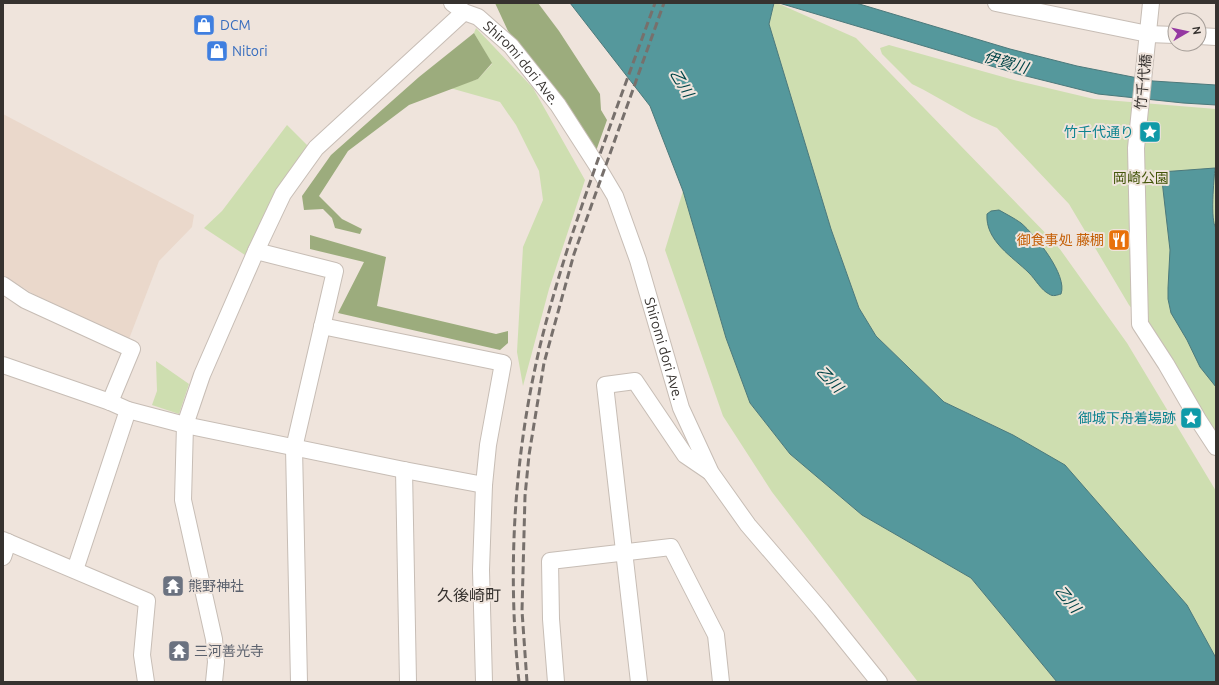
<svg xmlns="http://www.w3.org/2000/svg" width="1219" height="685" viewBox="0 0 1219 685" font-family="Ubuntu,'Noto Sans JP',sans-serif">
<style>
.built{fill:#ead8cb}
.green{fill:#cedeb0}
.forest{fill:#9cac7d}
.water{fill:#55989c;stroke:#4c797b}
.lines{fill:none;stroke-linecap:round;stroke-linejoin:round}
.minor-casing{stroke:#c7bdb5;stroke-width:18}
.minor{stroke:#fff;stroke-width:16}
.rail{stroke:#77706c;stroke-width:3;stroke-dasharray:8 4;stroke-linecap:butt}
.labels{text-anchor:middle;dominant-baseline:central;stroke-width:4;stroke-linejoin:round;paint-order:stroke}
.shop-label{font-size:14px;fill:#366cbe;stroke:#efe4dc;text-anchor:start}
.street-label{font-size:14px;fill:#36322f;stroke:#efe4dc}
.culture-label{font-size:14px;fill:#0d838f;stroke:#efe4dc;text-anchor:end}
.park-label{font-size:14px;fill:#435509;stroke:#efe4dc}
.food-label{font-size:14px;fill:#c56008;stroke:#efe4dc;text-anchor:end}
.worship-label{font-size:14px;fill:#5b616d;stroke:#efe4dc;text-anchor:start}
.water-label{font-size:15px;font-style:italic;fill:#014447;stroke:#efe4dc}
.quarter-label{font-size:16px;fill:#36322f;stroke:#efe4dc}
</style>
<rect width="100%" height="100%" fill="#efe4dc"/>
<polygon class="built" points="3,114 194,215 192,227 159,261 129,339 35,295 3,275"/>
<g class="green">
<polygon points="774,3 777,3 856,38 1057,245 1127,343 1216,491 1216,658 1187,605 1013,435 944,402 876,336 859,308 831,229 769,24"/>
<polygon points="476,28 533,88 585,180 549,289 523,386 517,352 523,247 543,200 539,171 516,125 500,102 450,88 478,79 492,64 474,33"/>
<polygon points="889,45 1014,80 1094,99 1216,109 1216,436 1145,324 1129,305 1069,204 997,128 972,117 924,90 912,84 882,54 880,48"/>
<polygon points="287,125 309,147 277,188 245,255 204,228 222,211"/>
<polygon points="683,191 726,338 750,403 790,454 862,515 971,578 1057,682 918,682 772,492 723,416 665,250"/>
<polygon points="156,361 189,384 179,414 152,405 157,391"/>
</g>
<g class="forest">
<polygon points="495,3 538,3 559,31 600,94 601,110 607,120 596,151 555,90 508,31"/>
<polygon points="474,33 492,63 478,79 409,105 348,151 319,196 342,219 362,229 360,234 335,228 332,218 323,209 304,210 302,196 331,155 419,77"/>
<polygon points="310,235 386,257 377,306 496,334 508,331 508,343 500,350 338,313 364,262 310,249"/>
</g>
<g class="water">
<polygon points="570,3 774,3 769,24 831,229 859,308 876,336 944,402 1013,435 1065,465 1187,605 1216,658 1216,682 1057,682 971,578 862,515 790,454 750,403 726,338 683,191 650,106"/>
<polygon points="779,3 856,3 1010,49 1077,66 1153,81 1216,85 1216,105 1183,103 1098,94 1018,74"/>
<path d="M1215,168C1214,179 1210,221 1216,228V387L1200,367L1187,340L1171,313L1168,299V288L1170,250L1161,172Z"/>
<path d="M999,210C1006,214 1014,218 1021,223C1035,235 1068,275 1061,294C1057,295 1053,297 1049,294C1041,290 1036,280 1029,273C1013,257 985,241 987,214L991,211Z"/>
</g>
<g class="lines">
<g class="minor-casing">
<g id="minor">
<path id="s1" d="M452,3L464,12L478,17L511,46L558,105L596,164L615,196L638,260L681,408L711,473L748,525L821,610L879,682"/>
<polyline points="996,3 1148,34 1175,35"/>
<polyline points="1151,3 1136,148 1140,324 1166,364 1199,421 1216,447"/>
<polyline points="1199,36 1216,37"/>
<polyline points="256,251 335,271 294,448 299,682"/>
<polyline points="3,285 25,300 132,349 110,402"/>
<polyline points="3,365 110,402 128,410 185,425 404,470 484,485 488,445 503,363 322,326"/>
<polyline points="404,470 408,682"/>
<polyline points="3,540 147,601 142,655 146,682"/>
<polyline points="3,557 8,542"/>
<polyline points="75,570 128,410"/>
<polyline points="214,682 216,662 214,639 183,500 185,425 202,375 256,251 283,194 316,148 464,12"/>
<polyline points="484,682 481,570 484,485"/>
<polyline points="556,682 551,619 550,561 671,547 716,635 721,682"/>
<polyline points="639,682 605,385 635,381 685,455 710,472"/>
</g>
</g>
<use href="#minor" class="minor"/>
<g class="rail">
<path d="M519,682C507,570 514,456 540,346C549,309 560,272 572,235C598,157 627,80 655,3"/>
<polyline points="527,682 522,611 525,496 529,455 544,363 574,254 664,3"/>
</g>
</g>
<defs>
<g id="shop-square" transform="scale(1.15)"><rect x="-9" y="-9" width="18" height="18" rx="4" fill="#3f7fe0" stroke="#efe4dc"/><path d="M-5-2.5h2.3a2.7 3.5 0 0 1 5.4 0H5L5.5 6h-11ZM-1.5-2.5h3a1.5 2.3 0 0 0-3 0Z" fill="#fff"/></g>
<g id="sight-square" transform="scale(1.15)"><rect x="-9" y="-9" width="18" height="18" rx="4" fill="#0f9aa8" stroke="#efe4dc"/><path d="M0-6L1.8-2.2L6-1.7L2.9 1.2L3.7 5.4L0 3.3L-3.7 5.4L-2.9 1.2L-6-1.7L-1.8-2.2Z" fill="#fff"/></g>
<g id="restaurant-square" transform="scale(1.15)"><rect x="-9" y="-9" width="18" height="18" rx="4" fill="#e8710a" stroke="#efe4dc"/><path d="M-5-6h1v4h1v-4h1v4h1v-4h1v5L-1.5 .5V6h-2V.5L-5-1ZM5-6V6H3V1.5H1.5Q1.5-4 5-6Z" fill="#fff"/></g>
<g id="temple-square" transform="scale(1.15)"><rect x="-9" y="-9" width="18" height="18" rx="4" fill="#6b7280" stroke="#efe4dc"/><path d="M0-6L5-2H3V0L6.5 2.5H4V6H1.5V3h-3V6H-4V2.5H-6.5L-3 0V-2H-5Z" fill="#fff"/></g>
</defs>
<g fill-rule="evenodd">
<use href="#shop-square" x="204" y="25"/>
<use href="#shop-square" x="217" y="51"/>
<use href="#sight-square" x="1150" y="132"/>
<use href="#restaurant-square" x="1119" y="240"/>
<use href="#sight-square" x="1191" y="418"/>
<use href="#temple-square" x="173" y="586"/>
<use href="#temple-square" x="179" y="651"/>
</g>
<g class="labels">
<g class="shop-label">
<text x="220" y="25">DCM</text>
<text x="232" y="51">Nitori</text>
</g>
<g class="street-label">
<text stroke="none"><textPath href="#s1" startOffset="93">Shiromi dori Ave.</textPath></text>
<text transform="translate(1143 82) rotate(-84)">竹千代橋</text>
<text stroke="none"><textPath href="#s1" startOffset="417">Shiromi dori Ave.</textPath></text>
</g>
<g class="culture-label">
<text x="1134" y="132">竹千代通り</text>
<text x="1176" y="418">御城下舟着場跡</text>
</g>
<g class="park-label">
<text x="1141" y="178">岡崎公園</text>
</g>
<g class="food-label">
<text x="1104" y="240">御食事処 藤棚</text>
</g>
<g class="worship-label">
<text x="188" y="586">熊野神社</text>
<text x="194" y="651">三河善光寺</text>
</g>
<g class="water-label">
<text transform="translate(1006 62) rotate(16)">伊賀川</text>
<text transform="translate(682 83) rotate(59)">乙川</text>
<text transform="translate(830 379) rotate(46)">乙川</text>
<text transform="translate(1068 599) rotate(50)">乙川</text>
</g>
<g class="quarter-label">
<text x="469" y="595">久後崎町</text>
</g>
</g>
<rect width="1219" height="685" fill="none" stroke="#36322f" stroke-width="8"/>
<g transform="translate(1187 32) rotate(81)"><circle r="19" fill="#efe4dc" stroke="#a59d97"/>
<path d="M0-3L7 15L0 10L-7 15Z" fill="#9538a2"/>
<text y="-6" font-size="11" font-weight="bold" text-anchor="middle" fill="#36322f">N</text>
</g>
</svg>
